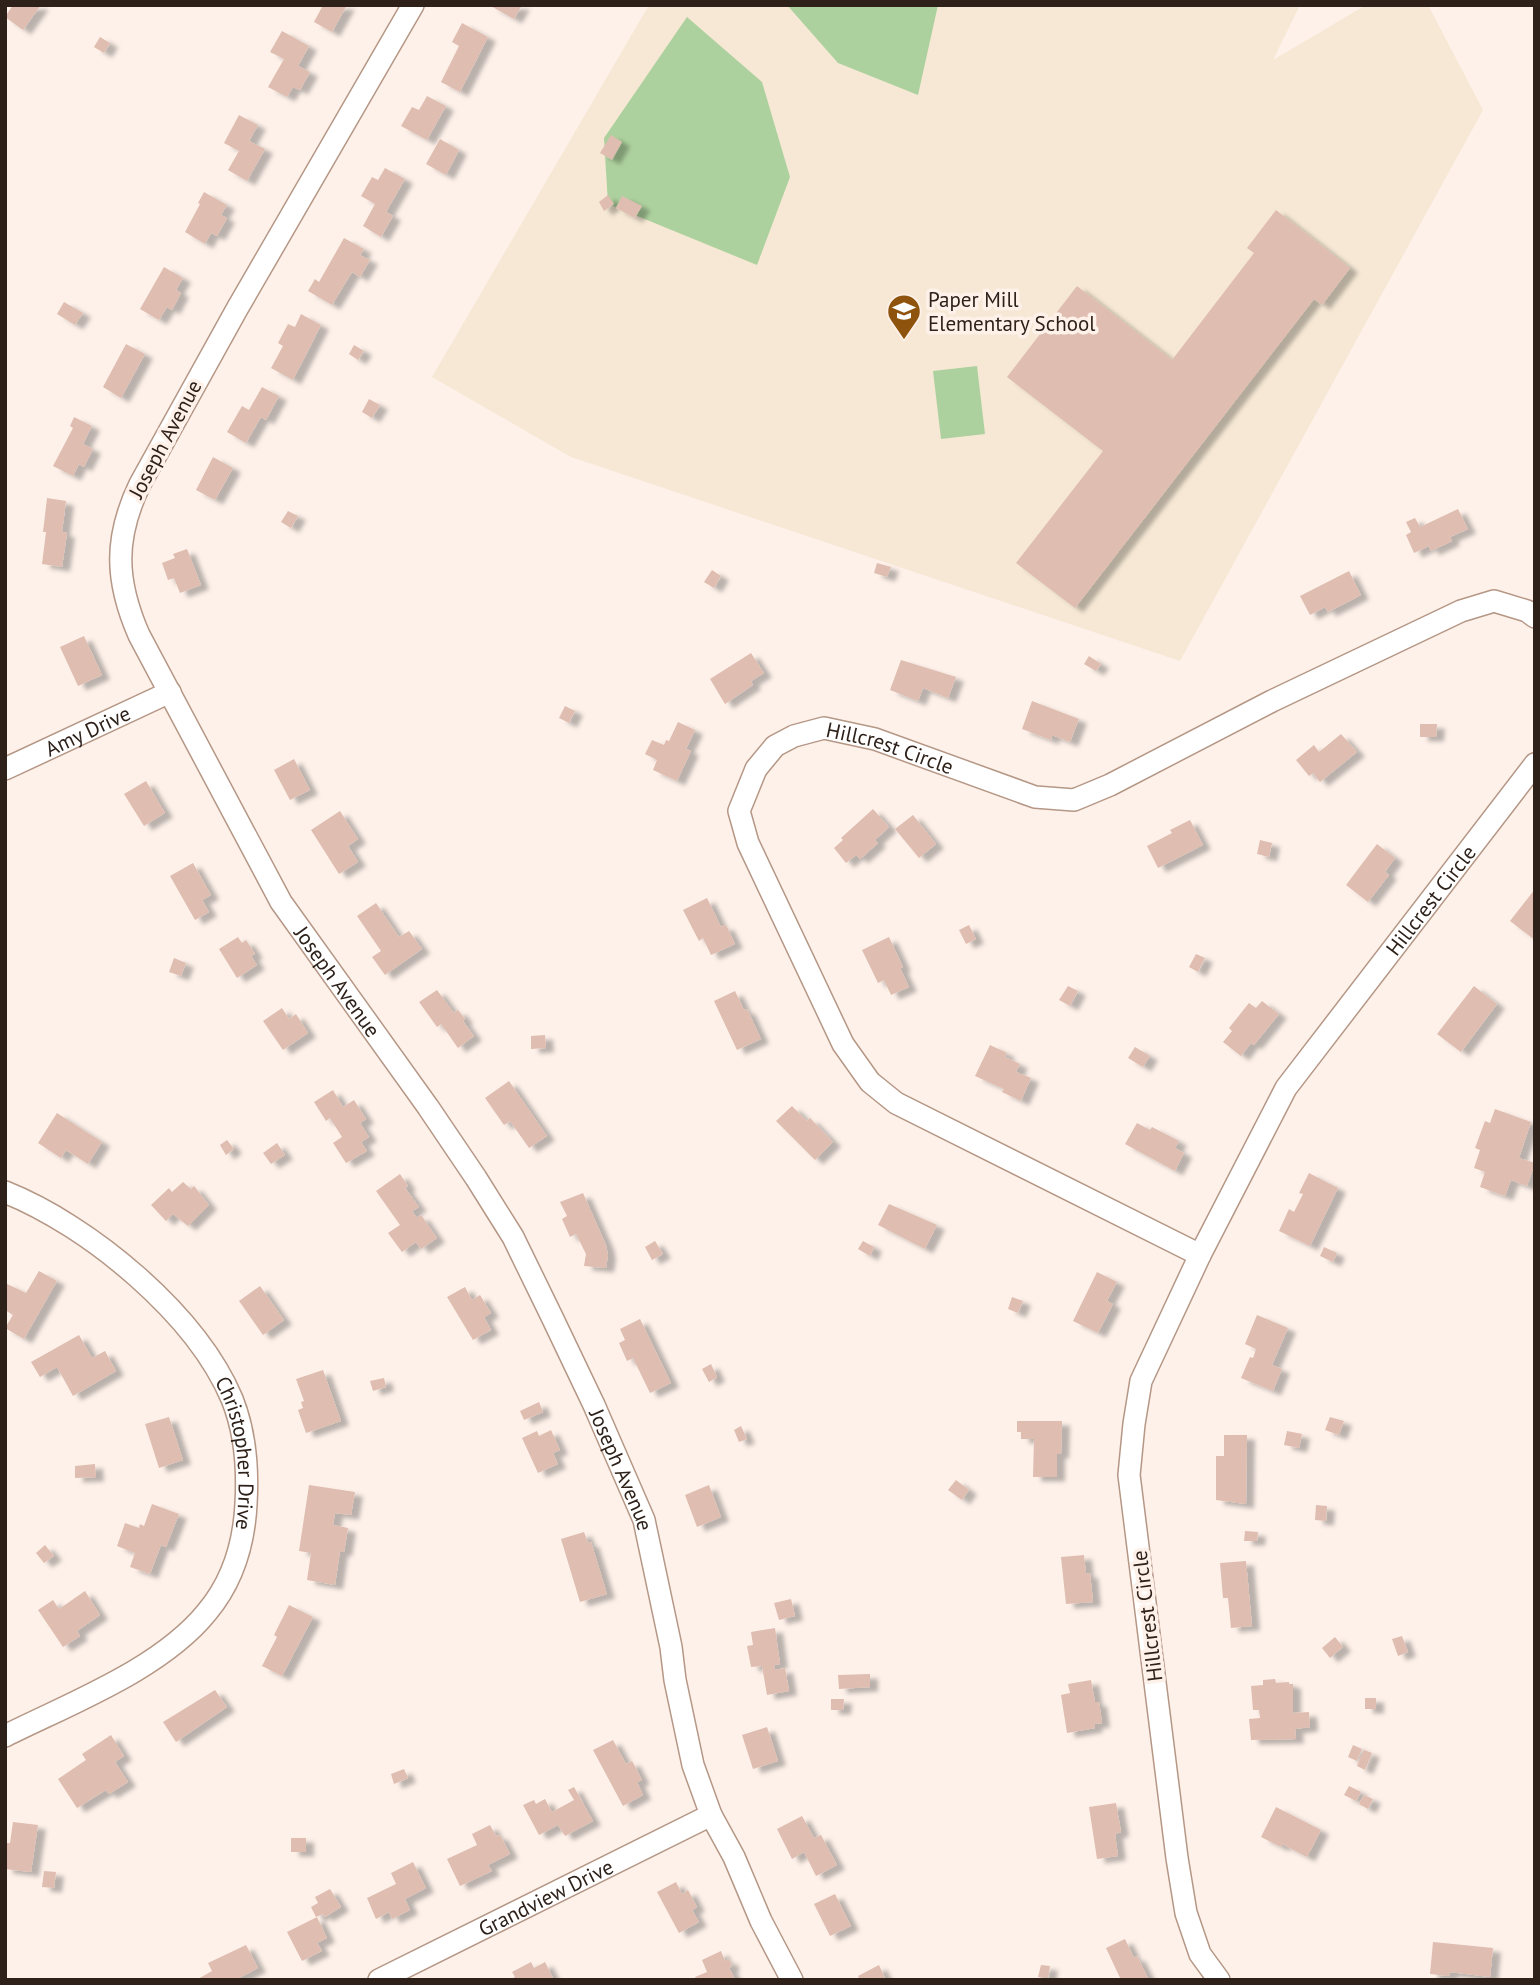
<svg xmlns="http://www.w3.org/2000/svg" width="1540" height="1985" viewBox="0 0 1540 1985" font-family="'PT Sans',sans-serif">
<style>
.education{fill:#f6e8d4}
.park{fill:#add19e}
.building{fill:#dfbdb0;filter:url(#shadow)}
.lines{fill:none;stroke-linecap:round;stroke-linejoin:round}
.minor-casing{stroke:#b59786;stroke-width:24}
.minor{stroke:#fff;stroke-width:21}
.labels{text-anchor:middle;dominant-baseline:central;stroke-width:7;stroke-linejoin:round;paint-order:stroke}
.poi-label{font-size:21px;fill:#2d211a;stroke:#fef1ea;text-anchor:start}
.street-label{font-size:21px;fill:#2d211a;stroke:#fef1ea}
</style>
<defs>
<filter id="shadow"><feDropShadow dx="8" dy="4.5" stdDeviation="2" flood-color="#0004"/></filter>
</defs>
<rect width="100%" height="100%" fill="#fef1ea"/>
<polygon class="education" points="649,5 1300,5 1273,60 1366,5 1428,5 1483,110 1180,661 571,457 432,377"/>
<g class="park">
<polygon points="787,5 938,5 918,95 838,63"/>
<polygon points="687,17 762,82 790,177 757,265 608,204 604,138"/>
<polygon points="977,366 985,434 941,439 933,371"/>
</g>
<g class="building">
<polygon points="13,5 41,5 23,30 5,17"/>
<polygon points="323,5 347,5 332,32 314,22"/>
<polygon points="489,5 522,5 514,19"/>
<polygon points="462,23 488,37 460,92 441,82 459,46 452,42"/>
<polygon points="282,31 309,46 298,66 310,72 300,90 293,87 287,97 268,87 284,59 270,52"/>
<polygon points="100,37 110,43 104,53 94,47"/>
<polygon points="427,96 446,106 427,140 401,126 412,107 419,110"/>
<polygon points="239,115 258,125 249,141 265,149 247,181 228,170 239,151 224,143"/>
<polygon points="611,135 622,142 612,160 600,153"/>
<polygon points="440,139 459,150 446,175 426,164"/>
<polygon points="385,168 405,179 386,212 393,216 381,237 363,226 375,204 361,196 372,177 378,180"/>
<polygon points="204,192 227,205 221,215 227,218 217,236 211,233 205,244 185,232 200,204 198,203"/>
<polygon points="608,195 614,204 604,211 599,202"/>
<polygon points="622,196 642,206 635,218 616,208"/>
<polygon points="1276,210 1350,268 1322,305 1314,299 1075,608 1016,563 1103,451 1007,377 1077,286 1172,360 1254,253 1247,248"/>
<polygon points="344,238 364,249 360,255 370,260 360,277 352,272 332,305 308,291 315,279 319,282"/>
<polygon points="164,267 183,278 176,290 181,293 172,310 167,307 159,320 140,309"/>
<polygon points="64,302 83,313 75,325 57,314"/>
<polygon points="301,314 321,325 293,380 271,368 283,346 278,343 288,324 295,327"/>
<polygon points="126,344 145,354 121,398 103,387"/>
<polygon points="354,345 364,351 358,360 349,354"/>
<polygon points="262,387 279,396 266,420 261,417 246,443 227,432 242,406 249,410"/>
<polygon points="369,399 380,405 372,418 362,412"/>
<polygon points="74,417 92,426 83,444 93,449 84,467 79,464 73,476 53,466 73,428 70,426"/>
<polygon points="213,457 233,468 215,500 196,490"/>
<polygon points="47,498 66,501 62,532 67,533 62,567 42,564 46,532 43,532"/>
<polygon points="1458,509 1468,529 1450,537 1452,541 1431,551 1429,546 1414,553 1406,535 1411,532 1406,522 1415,518 1420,527"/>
<polygon points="288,511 298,516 291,528 281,522"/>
<polygon points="187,549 201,585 180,593 174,578 168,580 162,563 175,558 173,554"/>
<polygon points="877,563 891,567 887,577 874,573"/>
<polygon points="712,570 721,576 714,588 704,582"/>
<polygon points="1349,571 1361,595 1328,612 1325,607 1310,615 1300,596"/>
<polygon points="84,636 102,675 78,686 60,647"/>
<polygon points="751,653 764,673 751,681 753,685 725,704 710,679"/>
<polygon points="1089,656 1101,664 1096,671 1084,664"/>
<polygon points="901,660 956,677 948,698 923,688 918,701 890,690"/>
<polygon points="1032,701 1079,719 1070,742 1052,735 1051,740 1022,729"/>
<polygon points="565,706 575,711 569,723 559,718"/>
<polygon points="678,722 695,730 686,749 691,751 677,781 653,770 657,760 645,754 652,740 664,745 666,740 669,741"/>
<polygon points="1420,724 1437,724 1436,737 1420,737"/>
<polygon points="1341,734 1357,752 1320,782 1313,773 1309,776 1296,760 1314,745 1319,752"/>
<polygon points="294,759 310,790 290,800 274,770"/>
<polygon points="146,781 165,813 144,826 124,794"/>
<polygon points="873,809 889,827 875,840 878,843 860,859 856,855 846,863 834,848 843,840 841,838"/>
<polygon points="340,811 358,839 348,846 358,862 339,874 311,830"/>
<polygon points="913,815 936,844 919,858 895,829"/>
<polygon points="1190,820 1203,845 1158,868 1147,846 1172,833 1170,830"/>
<polygon points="1260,840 1272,843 1269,857 1257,854"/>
<polygon points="1377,844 1395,858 1385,872 1389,875 1368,902 1346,885"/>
<polygon points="193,863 211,895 202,900 209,912 195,920 170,876"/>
<polygon points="1535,889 1535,940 1510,921"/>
<polygon points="707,898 721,927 726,925 735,944 711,955 703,938 699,941 683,910"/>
<polygon points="376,903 399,937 409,931 422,949 385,975 372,957 381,951 357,916"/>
<polygon points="969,925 976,939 966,944 959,930"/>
<polygon points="238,937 242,943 246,940 255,954 251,956 257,965 237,978 219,949"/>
<polygon points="889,937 903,967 900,968 909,987 891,995 884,980 878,983 862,950"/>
<polygon points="1196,954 1205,958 1198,972 1189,967"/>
<polygon points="174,958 186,963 181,976 169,972"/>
<polygon points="1068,986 1078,991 1070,1006 1059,1000"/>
<polygon points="1474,986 1497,1004 1461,1052 1437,1034"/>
<polygon points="437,990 454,1013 458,1010 465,1019 463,1021 474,1036 458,1048 441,1024 437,1027 419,1002"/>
<polygon points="735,991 744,1010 747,1009 761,1039 737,1050 714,1001"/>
<polygon points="1262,1001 1279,1014 1254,1045 1251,1043 1241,1056 1223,1042 1232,1031 1229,1028 1249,1003 1256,1008"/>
<polygon points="282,1008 289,1019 296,1014 308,1033 283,1050 263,1021"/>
<polygon points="545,1035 546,1048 531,1049 531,1036"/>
<polygon points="990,1045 1007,1053 1005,1057 1020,1064 1016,1072 1031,1078 1021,1101 1002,1092 1004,1089 975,1076"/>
<polygon points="1135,1047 1150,1056 1143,1067 1128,1058"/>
<polygon points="509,1081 547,1136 529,1148 510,1121 504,1125 485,1098"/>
<polygon points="333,1090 343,1107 354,1100 366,1119 360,1123 369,1137 361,1142 367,1151 346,1163 333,1143 342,1137 330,1118 326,1121 314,1102"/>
<polygon points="792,1106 807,1121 810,1118 833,1142 815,1160 776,1121"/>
<polygon points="1495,1109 1531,1122 1519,1158 1535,1163 1527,1186 1511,1180 1505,1196 1480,1187 1485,1172 1474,1168 1480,1150 1475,1148 1485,1121 1490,1123"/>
<polygon points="57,1113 102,1142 88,1164 66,1150 61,1158 38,1143"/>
<polygon points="1137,1123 1150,1130 1152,1127 1179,1141 1175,1148 1184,1153 1175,1171 1125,1144"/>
<polygon points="227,1140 234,1149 226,1155 220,1145"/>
<polygon points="277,1143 285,1155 271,1164 263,1153"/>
<polygon points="1309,1173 1338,1188 1310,1246 1279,1231 1289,1209 1294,1212 1303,1194 1299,1193"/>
<polygon points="400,1174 408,1186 405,1188 419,1207 412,1211 417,1218 421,1215 437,1238 421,1249 416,1242 402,1252 388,1233 400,1225 376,1191"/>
<polygon points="183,1182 191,1189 194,1186 209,1205 188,1226 173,1214 166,1221 151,1205 169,1188 172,1192"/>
<polygon points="583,1193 606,1245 608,1255 606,1268 584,1266 586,1254 576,1234 570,1237 562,1219 567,1216 560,1202"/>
<polygon points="889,1204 937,1225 925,1249 878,1225"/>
<polygon points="655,1241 663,1254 652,1260 645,1247"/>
<polygon points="863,1241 874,1247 870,1256 858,1249"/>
<polygon points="1324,1247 1337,1253 1333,1262 1320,1256"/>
<polygon points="39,1271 57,1281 24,1339 5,1328 13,1315 5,1310 5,1283 26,1293"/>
<polygon points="1097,1272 1117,1282 1107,1301 1113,1304 1098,1333 1073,1321"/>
<polygon points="260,1286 284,1320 263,1335 239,1301"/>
<polygon points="465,1287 472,1300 480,1295 491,1313 484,1317 491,1330 473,1340 447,1297"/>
<polygon points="1012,1297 1023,1301 1018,1313 1008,1309"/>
<polygon points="1257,1315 1288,1328 1272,1365 1282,1369 1273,1391 1241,1378 1250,1357 1253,1358 1256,1349 1245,1344"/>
<polygon points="640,1319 671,1383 650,1393 633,1358 627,1361 619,1343 625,1340 620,1329"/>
<polygon points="79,1335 92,1358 105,1351 116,1371 73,1396 57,1367 40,1377 31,1362"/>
<polygon points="711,1364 717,1377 709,1382 702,1369"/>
<polygon points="323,1370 341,1421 306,1433 298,1410 303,1408 301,1402 304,1401 296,1379"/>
<polygon points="384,1378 386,1387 373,1391 370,1381"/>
<polygon points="539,1402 543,1412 524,1420 520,1411"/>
<polygon points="169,1417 183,1460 159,1468 145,1424"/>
<polygon points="1330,1417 1344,1421 1339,1435 1325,1430"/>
<polygon points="1017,1421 1062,1421 1061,1454 1057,1454 1057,1477 1033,1477 1034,1439 1021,1439 1021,1432 1017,1432"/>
<polygon points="741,1426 747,1439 739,1442 734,1430"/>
<polygon points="551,1430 560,1450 553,1453 558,1464 538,1473 522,1438 537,1431 539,1436"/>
<polygon points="1287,1431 1302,1434 1299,1448 1284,1445"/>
<polygon points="1224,1435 1247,1435 1246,1504 1216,1500 1216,1456 1224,1456"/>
<polygon points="95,1464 96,1477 75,1478 75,1466"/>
<polygon points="956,1480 969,1490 962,1500 948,1490"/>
<polygon points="309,1485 355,1492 351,1515 335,1513 333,1525 348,1528 344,1552 340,1551 335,1585 307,1580 311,1553 299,1551"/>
<polygon points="709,1485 721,1517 697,1527 685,1495"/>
<polygon points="152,1504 179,1514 166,1547 161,1545 150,1574 130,1567 135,1553 117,1546 125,1523 139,1528 140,1524 144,1526"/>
<polygon points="1316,1505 1327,1506 1326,1521 1315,1520"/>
<polygon points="1245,1531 1258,1532 1257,1541 1244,1541"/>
<polygon points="584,1532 588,1543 591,1542 607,1594 580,1602 561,1539"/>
<polygon points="45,1545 54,1556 44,1563 36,1553"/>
<polygon points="1084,1555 1086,1574 1090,1573 1093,1602 1066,1604 1061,1557"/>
<polygon points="1246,1561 1252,1626 1231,1628 1228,1598 1223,1598 1220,1563"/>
<polygon points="85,1591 100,1615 77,1631 80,1636 63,1647 38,1610 53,1600 59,1609"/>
<polygon points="791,1599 795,1616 779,1620 774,1603"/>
<polygon points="289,1605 313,1617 282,1676 262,1666 277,1637 274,1635"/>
<polygon points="775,1628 780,1664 774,1665 775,1670 785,1668 789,1691 767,1695 762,1666 751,1667 747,1646 753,1645 751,1632"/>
<polygon points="1402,1636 1408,1652 1398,1656 1392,1639"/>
<polygon points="1335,1637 1343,1647 1330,1658 1322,1648"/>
<polygon points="870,1674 870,1687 839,1689 838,1675"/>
<polygon points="1275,1679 1276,1683 1289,1682 1289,1684 1293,1684 1293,1713 1309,1712 1310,1727 1295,1729 1296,1739 1251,1740 1249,1719 1260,1718 1259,1710 1253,1710 1251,1686 1263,1685 1263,1680"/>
<polygon points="1091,1680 1095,1702 1099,1702 1102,1723 1094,1724 1095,1728 1067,1733 1061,1695 1070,1693 1068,1684"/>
<polygon points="215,1690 227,1707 176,1742 163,1722"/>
<rect x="1365" y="1698" width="11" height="11"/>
<polygon points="831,1699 844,1699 843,1710 831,1710"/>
<polygon points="767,1727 778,1761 753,1769 742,1735"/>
<polygon points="111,1735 124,1756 115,1762 128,1782 109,1794 106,1790 77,1808 58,1779 86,1760 82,1754"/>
<polygon points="613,1740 626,1764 632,1761 642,1780 637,1782 643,1795 623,1806 593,1750"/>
<polygon points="1353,1745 1362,1749 1357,1761 1348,1757"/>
<polygon points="1364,1750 1372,1753 1365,1770 1357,1766"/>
<polygon points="404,1769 408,1778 394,1784 391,1774"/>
<polygon points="1349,1786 1361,1792 1356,1801 1344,1795"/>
<polygon points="574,1787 593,1821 565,1836 558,1825 539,1835 523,1805 534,1800 536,1804 545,1799 552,1812 574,1800 568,1790"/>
<polygon points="1364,1795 1373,1799 1368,1809 1359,1804"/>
<polygon points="1116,1803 1121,1832 1115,1834 1118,1856 1097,1859 1089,1807"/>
<polygon points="1276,1807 1321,1830 1307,1857 1282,1844 1281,1847 1261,1837"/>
<polygon points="802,1816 814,1838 821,1835 837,1865 816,1876 804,1852 792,1859 777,1829"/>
<polygon points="13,1822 38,1825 31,1872 5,1869 5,1843 10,1843"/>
<polygon points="490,1825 496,1836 500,1835 510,1854 488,1865 492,1871 460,1886 447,1859 477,1845 472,1834"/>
<rect x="291" y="1838" width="15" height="14"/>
<polygon points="413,1862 426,1888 405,1899 410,1910 392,1919 389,1912 376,1919 367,1898 396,1884 391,1873"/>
<polygon points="44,1871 56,1872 54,1888 42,1887"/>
<polygon points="676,1882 682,1894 688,1890 697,1907 692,1910 699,1922 679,1933 657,1892"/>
<polygon points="330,1889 341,1907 325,1917 323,1914 316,1917 311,1907 318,1903 315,1897"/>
<polygon points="835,1894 851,1926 830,1936 814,1904"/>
<polygon points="317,1917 327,1938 317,1943 322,1951 302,1961 287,1932"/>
<polygon points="1125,1939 1134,1958 1137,1956 1149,1980 1121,1980 1106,1948"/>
<polygon points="1433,1942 1493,1948 1490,1977 1450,1972 1449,1976 1430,1974"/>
<polygon points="246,1945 258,1968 239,1978 240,1980 196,1980 212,1971 208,1963"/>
<polygon points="721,1951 725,1961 729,1959 732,1966 729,1968 735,1979 696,1980 695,1977 707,1972 702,1960"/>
<polygon points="531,1962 534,1968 545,1962 554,1980 509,1980 515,1977 512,1972"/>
<polygon points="879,1965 886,1980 860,1980 858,1976"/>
<polygon points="1041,1965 1050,1966 1048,1979 1038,1977"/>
</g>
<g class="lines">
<g class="minor-casing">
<g id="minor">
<path id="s1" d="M413,5L237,309L140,484C114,538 115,580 139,635L281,902L428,1107L476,1178L513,1237L552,1317L594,1405L644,1520L671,1647L675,1680L693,1765L711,1815L734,1857L761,1921L792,1980"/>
<path id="s2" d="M5,769L170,692"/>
<path id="s3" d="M5,1192C90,1226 196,1314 232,1399C245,1431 248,1470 246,1504C244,1543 233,1581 207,1612C161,1669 71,1703 5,1736"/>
<path id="s4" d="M1200,1255L896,1103L870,1082L843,1044L748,843L739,811L756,769L775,746L794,736L824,728L875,739L1035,797L1074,800L1110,785L1272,701L1461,611L1494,601L1527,611L1535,617"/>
<path id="s5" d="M379,1980L711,1815"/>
<path id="s6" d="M1219,1980L1200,1954L1186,1913L1177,1858L1129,1475L1134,1424L1141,1381L1200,1255L1286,1088L1535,764"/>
</g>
</g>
<use href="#minor" class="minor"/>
</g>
<defs>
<g id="school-pin" transform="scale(1.75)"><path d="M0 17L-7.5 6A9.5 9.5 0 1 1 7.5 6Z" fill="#8e540e" stroke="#fef1ea"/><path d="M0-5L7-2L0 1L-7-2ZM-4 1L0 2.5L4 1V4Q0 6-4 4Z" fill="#fff"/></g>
</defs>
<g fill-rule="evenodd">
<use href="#school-pin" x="904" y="311"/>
</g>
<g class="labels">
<g class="poi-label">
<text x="928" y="299">Paper Mill<tspan x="928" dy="24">Elementary School</tspan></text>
</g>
<g class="street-label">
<text transform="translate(165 439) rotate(-62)">Joseph Avenue</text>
<text stroke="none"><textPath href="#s2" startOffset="91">Amy Drive</textPath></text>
<text stroke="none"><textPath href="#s4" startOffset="872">Hillcrest Circle</textPath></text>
<text stroke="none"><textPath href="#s6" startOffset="1176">Hillcrest Circle</textPath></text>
<text stroke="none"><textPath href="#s1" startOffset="1108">Joseph Avenue</textPath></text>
<text stroke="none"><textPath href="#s3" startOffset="368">Christopher Drive</textPath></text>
<text stroke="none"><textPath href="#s1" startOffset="1675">Joseph Avenue</textPath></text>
<text transform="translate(1147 1616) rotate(-97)">Hillcrest Circle</text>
<text stroke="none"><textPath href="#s5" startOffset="186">Grandview Drive</textPath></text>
</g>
</g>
<rect width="1540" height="1985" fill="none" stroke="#2d211a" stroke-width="14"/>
</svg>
